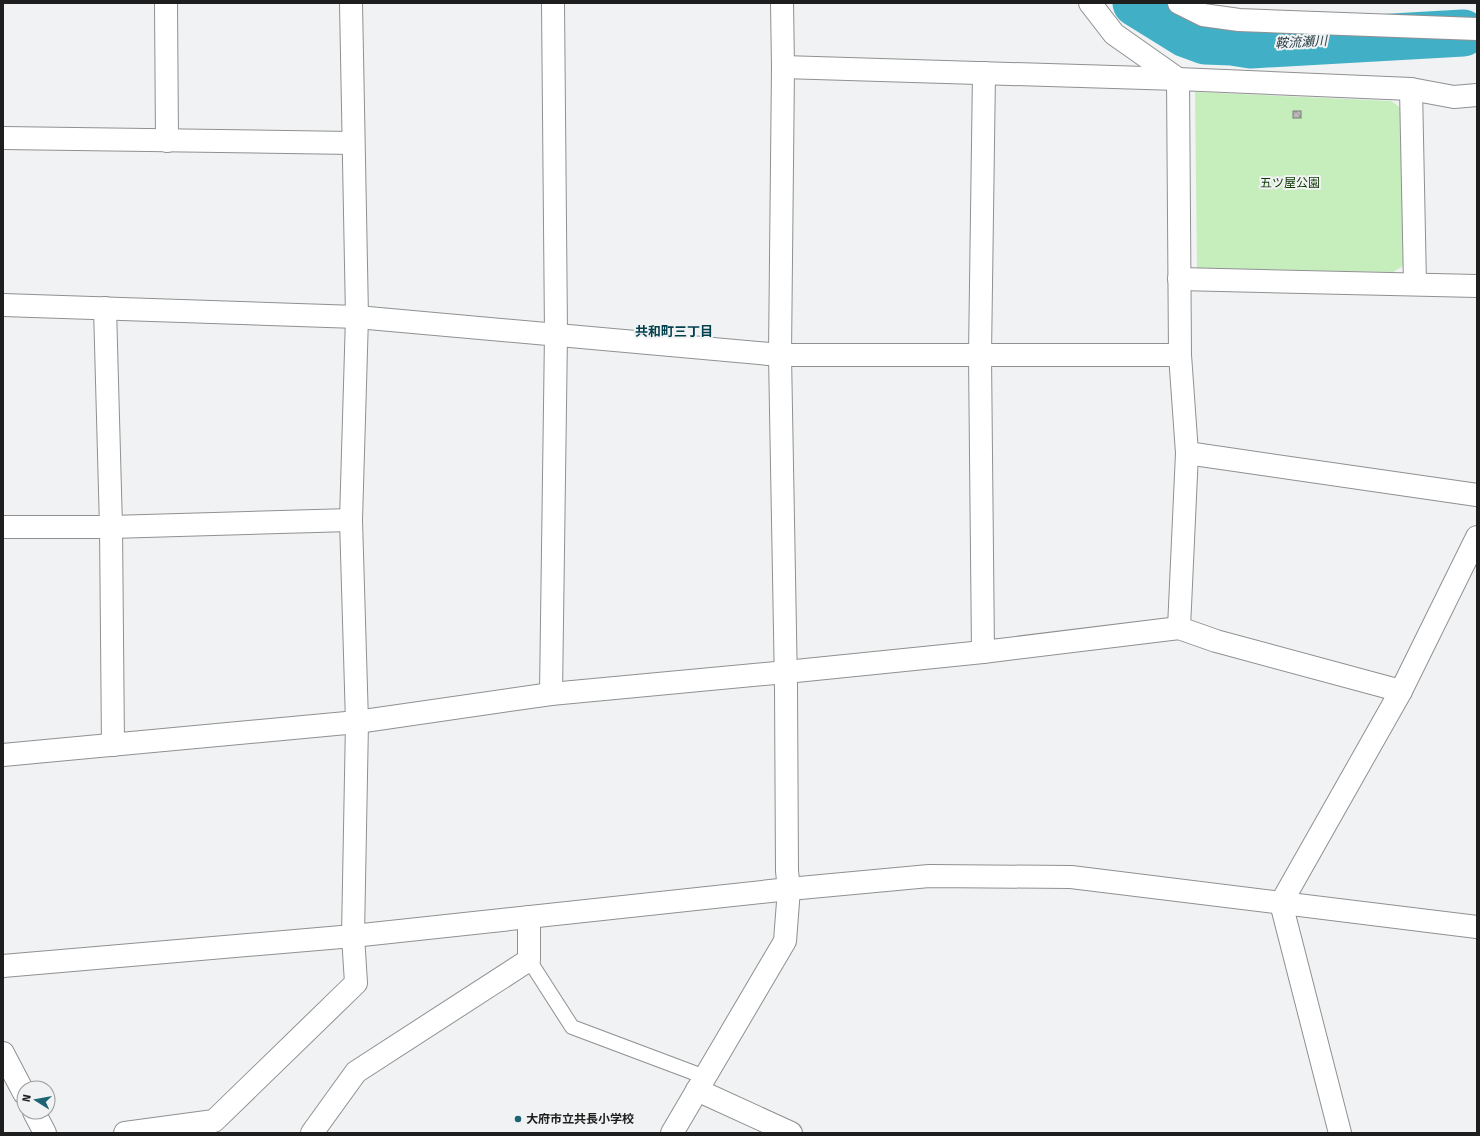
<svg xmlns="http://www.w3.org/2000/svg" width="1480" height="1136" viewBox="0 0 1480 1136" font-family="'Fira Sans','Noto Sans JP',sans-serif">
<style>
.park{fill:#c5eebc}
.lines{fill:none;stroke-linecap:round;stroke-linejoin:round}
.river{stroke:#41b0c6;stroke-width:47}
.building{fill:url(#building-cross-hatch);stroke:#7b7a79}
.lane-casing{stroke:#8f9091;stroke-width:16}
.street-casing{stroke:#8f9091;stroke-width:24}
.secondary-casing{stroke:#8f9091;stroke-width:24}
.lane{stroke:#fff;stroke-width:14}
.street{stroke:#fff;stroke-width:22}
.secondary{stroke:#fff;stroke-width:22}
.poi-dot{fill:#1c6373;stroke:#f1f2f3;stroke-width:1.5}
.labels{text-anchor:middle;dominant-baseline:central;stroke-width:4;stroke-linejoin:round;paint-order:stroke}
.park-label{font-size:12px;fill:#0c3901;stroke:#f1f2f3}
.poi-label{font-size:12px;font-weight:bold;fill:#1e1e1e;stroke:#f1f2f3;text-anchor:start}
.water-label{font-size:13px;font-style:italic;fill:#273f45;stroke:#f1f2f3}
.neighbourhood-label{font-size:13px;font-weight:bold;fill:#02404d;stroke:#f1f2f3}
</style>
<defs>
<pattern id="building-cross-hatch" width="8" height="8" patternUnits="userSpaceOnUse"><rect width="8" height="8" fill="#bab9b8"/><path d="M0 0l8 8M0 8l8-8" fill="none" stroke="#9f9f9e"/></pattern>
</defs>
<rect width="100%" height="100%" fill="#f1f2f3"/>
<polygon class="park" points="1195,92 1391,101 1401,108 1403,266 1393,272 1197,268"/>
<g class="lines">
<polyline class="river" points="1136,3 1186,34 1205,41 1232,42 1251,45 1463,33"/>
</g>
<rect class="building" x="1293" y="111" width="8" height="7"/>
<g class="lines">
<g class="lane-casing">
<polyline id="lane" points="529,960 572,1027 705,1077"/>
</g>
<g class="street-casing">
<g id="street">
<polyline points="166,3 167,141"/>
<polyline points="1090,3 1114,34 1178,79"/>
<polyline points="1179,3 1203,15 1239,20 1477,29"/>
<polyline points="783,67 1178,79 1411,89 1454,97 1477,95"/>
<polyline points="1178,79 1180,355 1187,453 1179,628"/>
<polyline points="1411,89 1415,284"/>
<polyline points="3,138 353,143"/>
<polyline points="1179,279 1477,286"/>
<polyline points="3,305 357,317 780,355 1180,355"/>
<polyline points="105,308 111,527 113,745"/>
<polyline points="1187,453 1477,495"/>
<polyline points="3,527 111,527 351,520"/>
<polyline points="983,652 980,355 984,73"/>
<polyline points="551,694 556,334 553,3"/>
<polyline points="3,755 357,722 551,694 786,672 983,652 1179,628 1216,641 1401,691"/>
<polyline points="3,1053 24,1093"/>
<polyline points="697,1090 791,1133"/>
<polyline points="34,1112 45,1133"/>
<polyline points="125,1133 214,1121 356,983 353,936 357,722 351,520 357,317 351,3"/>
<polyline points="312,1133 356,1072 529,960 529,917"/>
<polyline points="672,1133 785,941 789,889 787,871 786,686 780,355 783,67 782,3"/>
<polyline points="1340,1133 1281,903 1401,691 1477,537"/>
</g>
</g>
<g class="secondary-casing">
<polyline id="secondary" points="3,966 353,936 789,889 929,876 1071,877 1477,927"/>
</g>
<use href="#lane" class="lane"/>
<use href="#street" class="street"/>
<use href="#secondary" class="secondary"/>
</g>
<circle class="poi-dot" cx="518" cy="1119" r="4"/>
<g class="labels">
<g class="park-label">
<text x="1290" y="183">五ツ屋公園</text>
</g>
<g class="poi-label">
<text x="526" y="1119">大府市立共長小学校</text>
</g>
<g class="water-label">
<text transform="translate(1301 42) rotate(-3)">鞍流瀬川</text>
</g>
<g class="neighbourhood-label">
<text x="674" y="331">共和町三丁目</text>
</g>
</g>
<rect width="1480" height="1136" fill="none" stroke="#1e1e1e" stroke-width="8"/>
<g transform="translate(36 1100) rotate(281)"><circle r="19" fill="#f1f2f3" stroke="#9d9d9e"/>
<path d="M0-3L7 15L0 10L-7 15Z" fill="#1c6373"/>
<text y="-6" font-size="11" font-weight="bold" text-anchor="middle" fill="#1e1e1e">N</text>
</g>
</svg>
